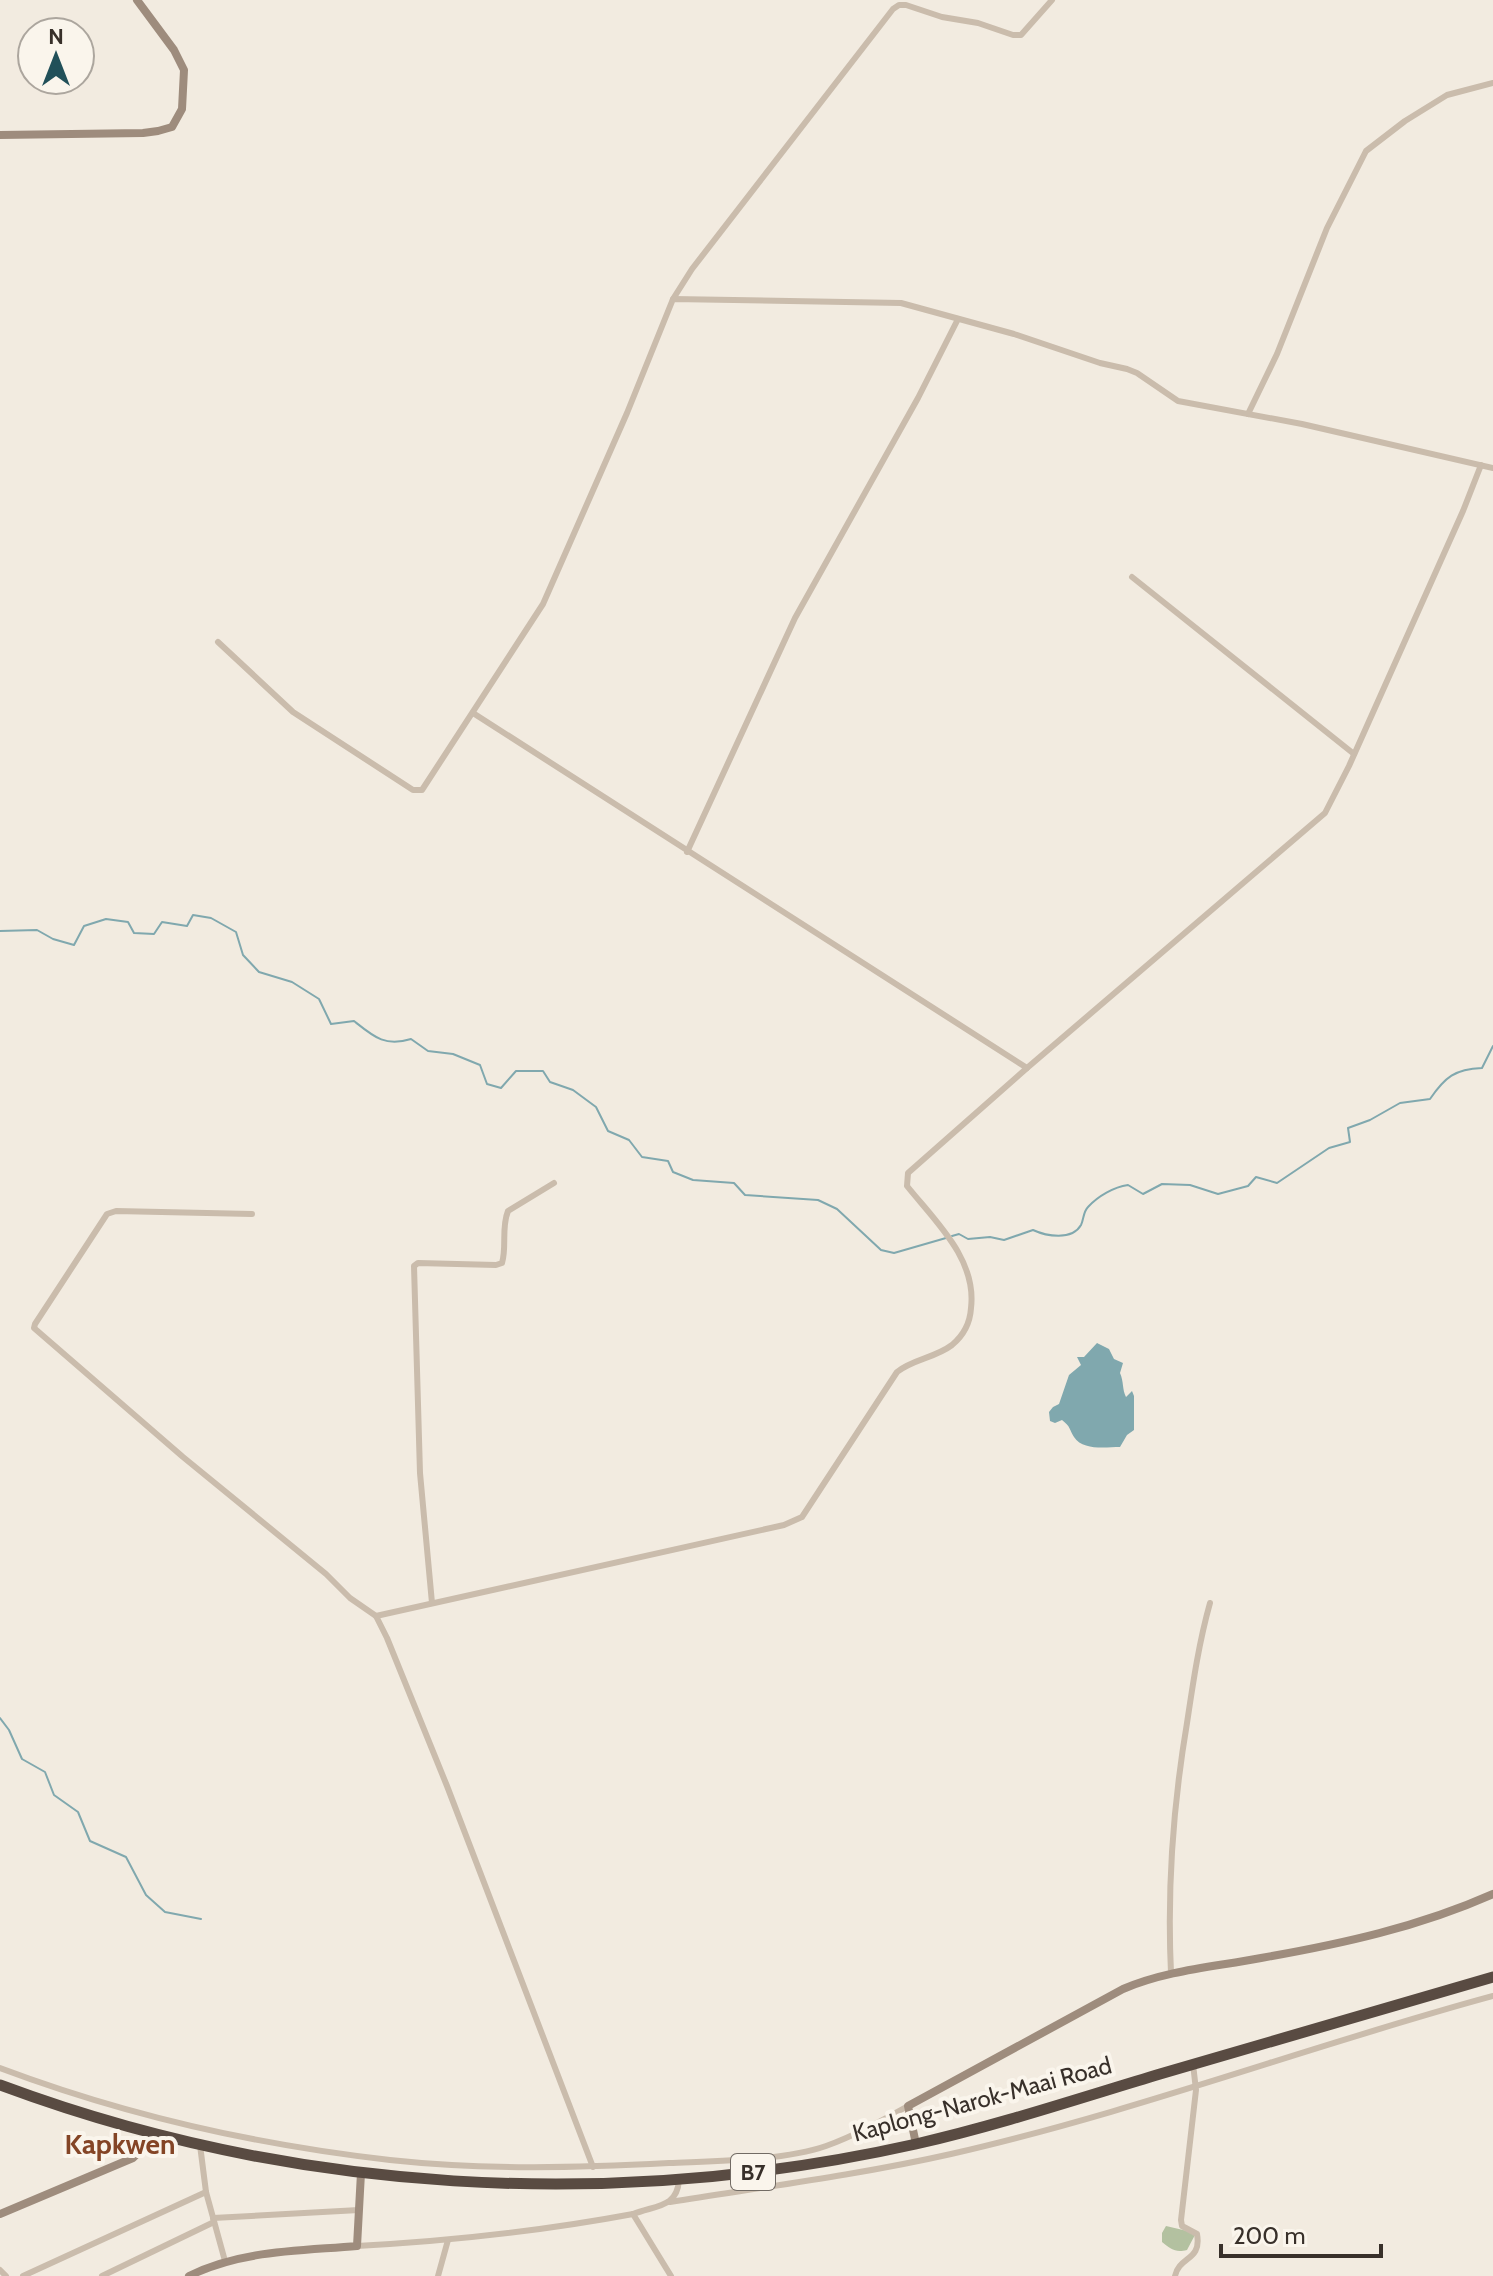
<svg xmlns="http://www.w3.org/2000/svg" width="1493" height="2276" viewBox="0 0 1493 2276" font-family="Cabin,sans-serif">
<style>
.green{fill:#b3c1a0}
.water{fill:#80a8ae}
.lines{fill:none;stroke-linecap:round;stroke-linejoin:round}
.stream{stroke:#80a8ae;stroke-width:2}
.street{stroke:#cabcac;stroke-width:6}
.secondary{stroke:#9e8c7d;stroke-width:8}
.highway{stroke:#594b42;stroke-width:11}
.labels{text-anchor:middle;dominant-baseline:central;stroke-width:8;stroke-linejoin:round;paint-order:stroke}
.shield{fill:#faf5ec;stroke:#726b64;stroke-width:2}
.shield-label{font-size:22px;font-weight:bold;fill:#38302a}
.street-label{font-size:24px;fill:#38302a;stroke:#faf5ec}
.quarter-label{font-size:28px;font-weight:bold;fill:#844526;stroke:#faf5ec}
</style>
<rect width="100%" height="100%" fill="#f2ebe0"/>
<path class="green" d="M1166,2226L1196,2233L1187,2250C1175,2253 1171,2249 1162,2242V2233Z"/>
<path class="water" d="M1097,1343L1109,1349L1114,1359L1123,1363L1120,1373C1124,1382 1122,1389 1126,1397L1132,1391L1134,1396V1430L1127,1435L1120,1447C1106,1447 1083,1451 1074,1437C1069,1429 1071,1427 1062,1420L1055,1423L1050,1421L1049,1412L1053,1407L1059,1404L1069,1375L1081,1365L1077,1357H1084Z"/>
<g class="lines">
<g class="stream">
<path d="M0,931L37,930L53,939L74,945L84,926L106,919L128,922L134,933L154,934L162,922L187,926L193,915L211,918L236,932L243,955L259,972L292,982L319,999L331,1024L354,1021C374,1037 385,1047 411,1039L428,1051L453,1054L480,1065L487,1084L501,1088L516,1071H543L550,1082L573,1090L596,1107L608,1131L629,1140L642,1157L668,1161L673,1172L693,1180L734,1183L745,1195L818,1200L837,1209L881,1250L894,1253L946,1238"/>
<path d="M952,1236L959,1234L968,1239L990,1237L1004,1240L1033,1230C1046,1236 1072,1241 1081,1225C1084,1219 1083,1212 1088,1207C1098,1196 1114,1187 1128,1185L1143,1194L1162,1184L1190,1185L1218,1194L1248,1186L1256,1177L1277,1183L1329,1148L1350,1142L1348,1128L1370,1120L1400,1103L1430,1099C1445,1077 1455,1069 1482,1068L1493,1046"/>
<polyline points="0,1718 9,1730 22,1759 45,1772 54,1795 78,1812 90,1841 126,1857 146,1895 165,1912 201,1919"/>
</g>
<g class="street">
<polyline points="673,299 692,269 893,9 899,5 906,5 942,17 978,23 1013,35 1021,35 1052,0"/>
<polyline points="1248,414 1277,354 1327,228 1366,151 1405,121 1447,95 1493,83"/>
<polyline points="1132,577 1354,754"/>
<polyline points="218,642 293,712 413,790 422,790 543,604 627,413 673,299 901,303 1014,334 1100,363 1127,369 1137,373 1178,401 1302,424 1493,468"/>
<polyline points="473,713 1027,1068"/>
<polyline points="687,852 795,618 918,398 958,319"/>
<polyline points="252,1214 116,1211 107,1214 35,1324 34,1328 183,1457 326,1574 350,1598 376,1616 387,1638 447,1786 593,2167"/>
<path d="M432,1603L420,1473L414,1266L418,1263L496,1265L502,1263C507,1247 501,1228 508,1211L554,1183"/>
<path d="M376,1616L784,1525L802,1517L897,1372C913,1359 935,1358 952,1345C964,1335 970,1324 971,1308C977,1259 935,1221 907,1186L908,1173L1027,1068L1325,813L1349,766L1463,511L1481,465"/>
<path d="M1171,1973C1167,1889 1173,1806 1187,1723C1193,1683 1199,1642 1210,1603"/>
<path d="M0,2068C125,2115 257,2145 390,2160C482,2170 576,2168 669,2163C715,2161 783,2161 826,2146C854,2136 881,2121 908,2106"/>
<polyline points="200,2145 206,2192 225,2261"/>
<path d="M670,2202C764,2187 858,2175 951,2154C1135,2112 1312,2045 1493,1996"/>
<polyline points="213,2218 359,2210"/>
<path d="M357,2246C450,2241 542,2231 633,2214"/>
<polyline points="0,2270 6,2276"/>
<polyline points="23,2276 206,2192"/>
<polyline points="102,2276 214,2222"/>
<polyline points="438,2276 448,2240"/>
<path d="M671,2276L633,2214C656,2205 677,2208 679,2180"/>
<path d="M1175,2276C1179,2256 1202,2261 1197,2234L1182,2226L1181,2220L1196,2090L1193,2064"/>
</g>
<g class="secondary">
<polyline points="0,135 143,133 158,131 172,127 182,109 184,70 174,50 137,0"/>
<path d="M916,2144L908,2106L1123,1989C1168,1970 1214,1967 1261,1958C1341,1944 1419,1927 1493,1894"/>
<polyline points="0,2214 133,2158 142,2149 149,2133"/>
<path d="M189,2276C241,2250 300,2251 357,2246L361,2173"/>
</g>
<path class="highway" d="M0,2085C292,2194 612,2212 916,2144C999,2125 1080,2098 1160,2074C1271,2041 1382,2009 1493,1977"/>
</g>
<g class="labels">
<rect class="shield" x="731" y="2154" width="44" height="36" rx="6"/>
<g class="shield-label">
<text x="753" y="2172">B7</text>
</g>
<g class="street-label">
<text transform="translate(982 2099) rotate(-15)">Kaplong-Narok-Maai Road</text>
</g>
<g class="quarter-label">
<text x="120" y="2144">Kapkwen</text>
</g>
</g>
<g transform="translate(56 56)"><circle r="38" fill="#faf5ec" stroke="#aca69e" stroke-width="2"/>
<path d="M0-6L14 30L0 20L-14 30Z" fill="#215059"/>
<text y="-12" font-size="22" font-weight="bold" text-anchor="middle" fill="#38302a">N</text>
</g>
<path d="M1221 2244v12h160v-12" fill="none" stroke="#38302a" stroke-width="4"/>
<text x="1233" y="2244" font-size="24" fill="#38302a" stroke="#faf5ec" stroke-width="6" paint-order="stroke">200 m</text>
</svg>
